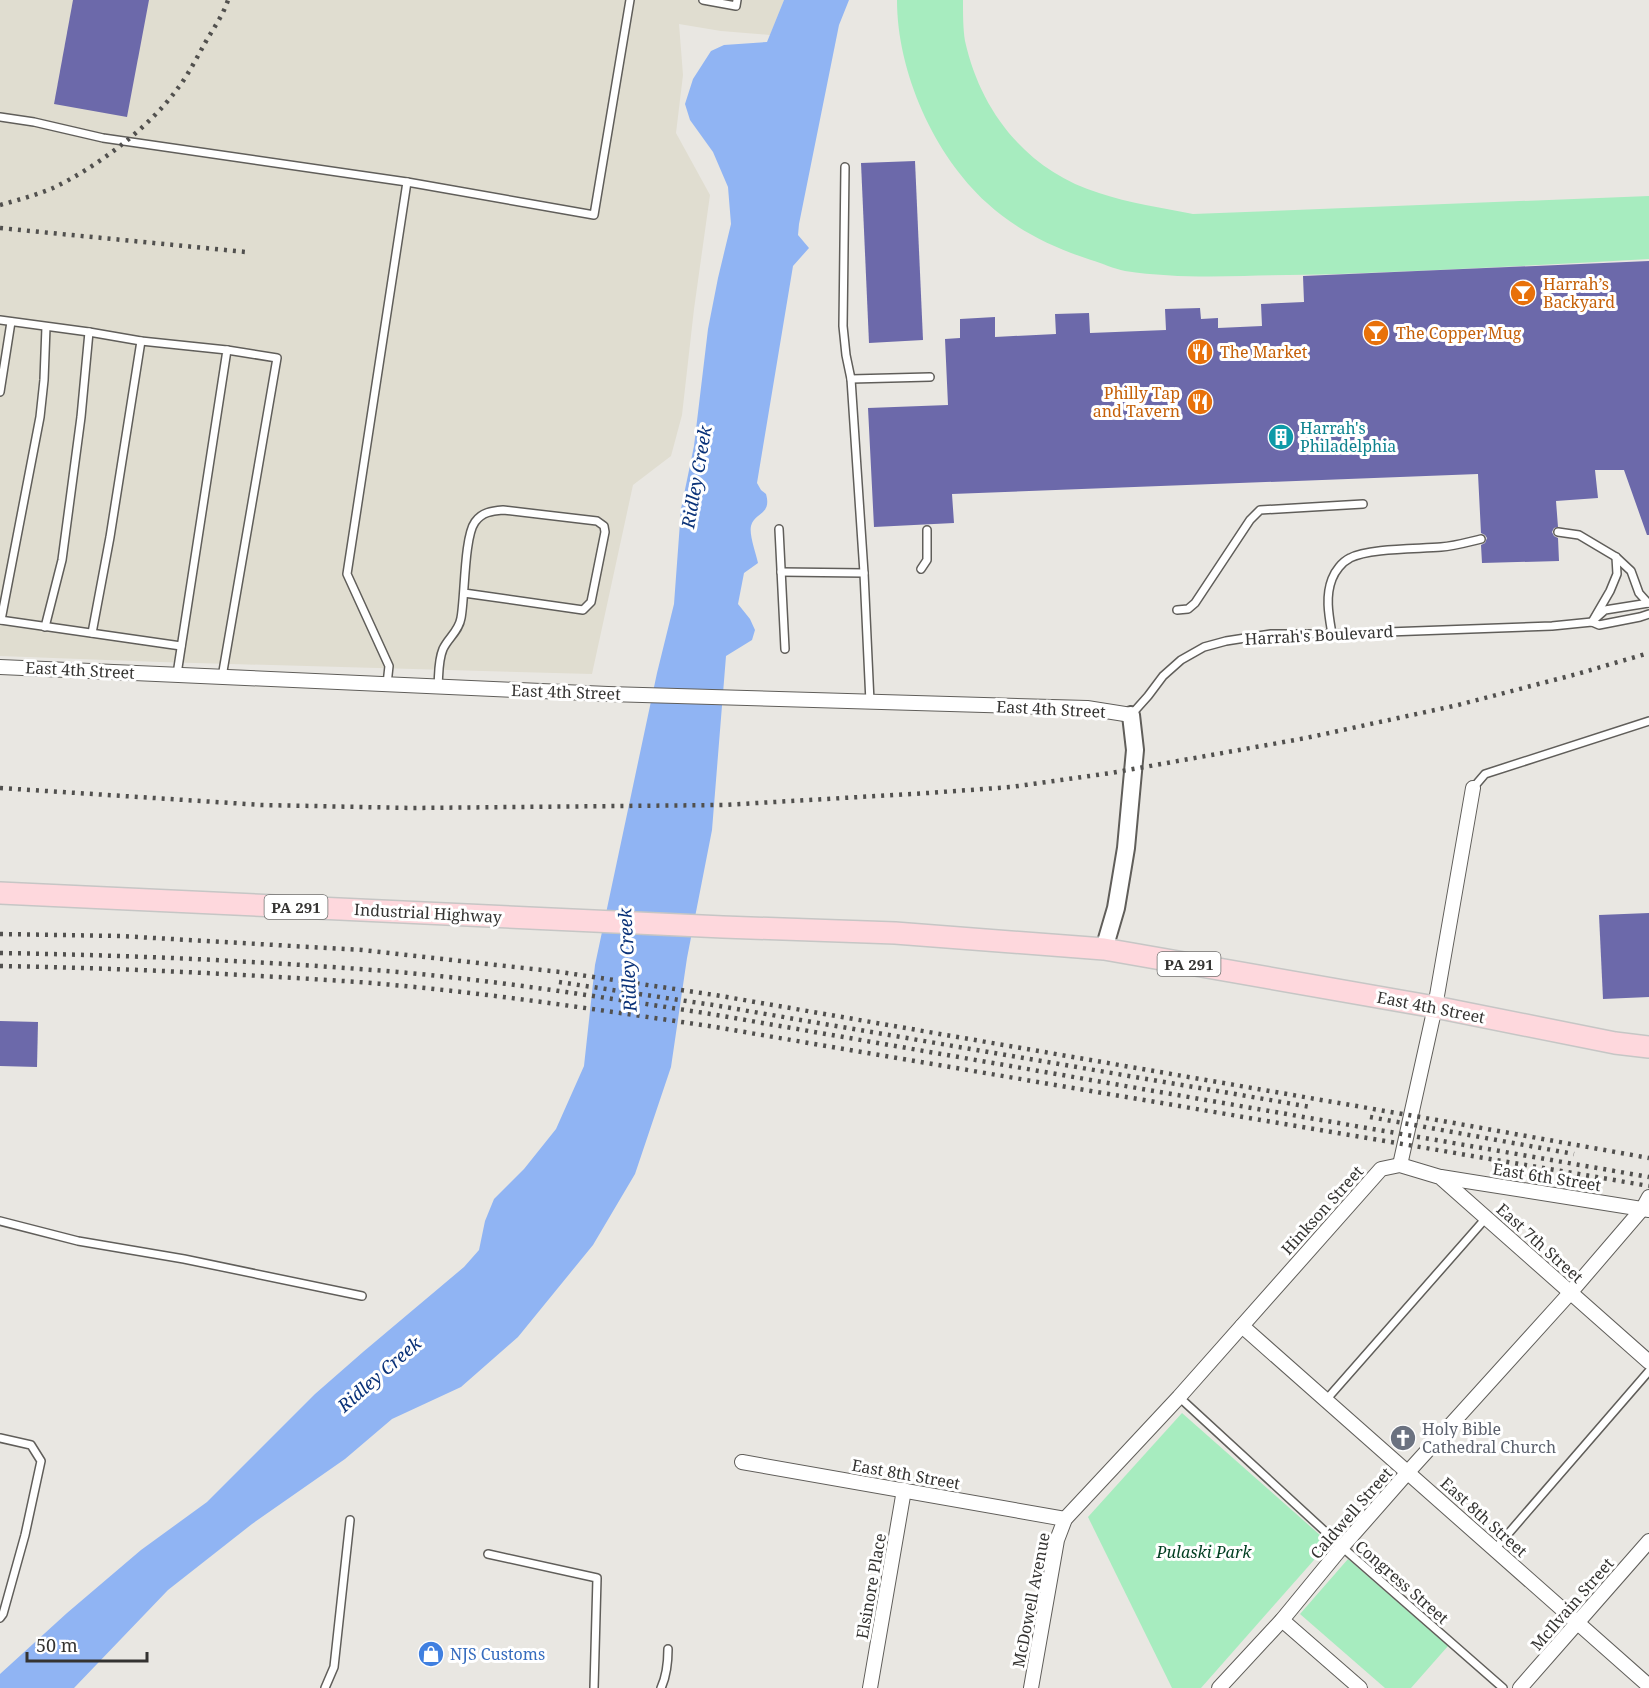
<svg xmlns="http://www.w3.org/2000/svg" width="1649" height="1688" viewBox="0 0 1649 1688" font-family="'Noto Serif',serif">
<style>
.built{fill:#e0ddd0}
.green{fill:#a7ecbf}
.water{fill:#90b4f3}
.building{fill:#6c69aa}
.lines{fill:none;stroke-linecap:round;stroke-linejoin:round}
.service-casing{stroke:#605e5a;stroke-width:10}
.minor-casing{stroke:#605e5a;stroke-width:16}
.tertiary-casing{stroke:#605e5a;stroke-width:20}
.primary-casing{stroke:#c6c6c5;stroke-width:24}
.service{stroke:#fff;stroke-width:7}
.minor{stroke:#fff;stroke-width:14}
.tertiary{stroke:#fff;stroke-width:16}
.primary{stroke:#fed8dd;stroke-width:21}
.rail{stroke:#51504e;stroke-width:4.5;stroke-dasharray:3 6;stroke-linecap:butt}
.labels{text-anchor:middle;dominant-baseline:central;stroke-width:6;stroke-linejoin:round;paint-order:stroke}
.shield{fill:#fff;stroke:#71706f;stroke-width:1.5}
.shield-label{font-size:15px;font-weight:bold;fill:#343331}
.food-label{font-size:16px;fill:#c56008;stroke:#fff;text-anchor:start}
.culture-label{font-size:16px;fill:#0d838f;stroke:#fff;text-anchor:start}
.street-label{font-size:16px;fill:#343331;stroke:#fff}
.worship-label{font-size:16px;fill:#5b616d;stroke:#fff;text-anchor:start}
.park-label{font-size:16px;font-style:italic;fill:#003e21;stroke:#fff}
.shop-label{font-size:16px;fill:#366cbe;stroke:#fff;text-anchor:start}
.water-label{font-size:18px;font-style:italic;fill:#0a3279;stroke:#fff}
</style>
<rect width="100%" height="100%" fill="#e9e7e2"/>
<polygon class="built" points="0,0 784,0 770,35 721,31 679,24 683,75 676,133 710,195 694,309 682,415 671,456 633,485 592,674 160,662 0,656"/>
<g class="green">
<path d="M897,0H963C963,13 963,29 965,41C981,113 1028,171 1099,193C1129,203 1162,208 1193,214L1649,196V259C1546,265 1443,270 1339,274C1307,275 1275,275 1244,276C1204,277 1165,277 1125,271C1114,269 1102,263 1091,260C1054,248 1016,230 987,203C934,155 897,72 897,0Z"/>
<polygon points="1182,1413 1329,1543 1201,1688 1172,1688 1088,1517"/>
<polygon points="1348,1559 1448,1646 1411,1688 1385,1688 1300,1614"/>
</g>
<path class="water" d="M784,0H849L839,25L799,224L798,235L809,248L793,266L757,483L761,490L766,494C772,515 755,512 751,526C749,535 756,553 758,563L744,573L738,604L750,619L755,630L752,640L726,656L712,830L687,958L671,1067L635,1174L593,1245L518,1337L461,1387L392,1419L345,1459L252,1524L168,1590L74,1688H0V1674L67,1613L141,1550L207,1502L315,1394L363,1352L464,1267L479,1250L485,1221L494,1199L524,1169L556,1129L584,1066L595,965L657,673L674,604L681,509L694,446L708,329L718,278L731,224L728,187L713,152L690,120L685,104L693,79L711,51L724,45L767,42Z"/>
<g class="building">
<polygon points="73,0 149,0 127,117 54,104"/>
<polygon points="915,161 923,340 869,343 861,163"/>
<polygon points="1649,261 1649,535 1647,535 1624,470 1595,470 1598,498 1556,501 1558,527 1554,528 1552,532 1554,536 1558,538 1559,561 1482,563 1481,545 1485,543 1487,538 1485,535 1481,533 1478,474 952,494 954,523 874,527 868,408 948,405 945,339 960,338 960,319 995,317 995,337 1056,334 1055,314 1089,313 1090,333 1166,330 1165,309 1200,308 1201,319 1218,318 1218,328 1262,326 1261,304 1304,302 1303,276"/>
<polygon points="1649,913 1649,997 1603,999 1599,915"/>
<polygon points="0,1021 38,1022 37,1067 0,1066"/>
</g>
<g class="lines">
<g class="service-casing">
<g id="service">
<polyline points="703,0 736,6 737,0"/>
<polyline points="0,117 34,122 103,138 407,182 594,215 630,0"/>
<polyline points="845,167 843,326 846,355 851,379 864,573 870,702"/>
<polyline points="0,320 89,332 141,341 227,350 177,674"/>
<polyline points="851,379 930,377"/>
<polyline points="0,392 11,322"/>
<polyline points="779,529 785,649"/>
<polyline points="1558,532 1579,535 1616,557 1631,571 1639,593 1648,603"/>
<polyline points="921,569 927,560 927,530"/>
<polyline points="781,572 864,573"/>
<polyline points="1177,610 1188,609 1195,603 1250,520 1260,510 1363,504"/>
<polyline points="1596,618 1605,610 1649,603"/>
<polyline points="0,620 181,646"/>
<polyline points="1,620 40,417 44,380 46,327"/>
<polyline points="1592,622 1610,591 1617,574 1616,557"/>
<polyline points="45,627 62,560 81,417 89,332"/>
<polyline points="92,633 110,537 141,341"/>
<path d="M1332,634C1329,616 1325,597 1332,579C1335,571 1342,562 1350,558C1368,548 1418,549 1441,547C1455,546 1468,542 1481,539"/>
<polyline points="222,677 277,358 227,350"/>
<polyline points="387,684 389,666 347,574 407,182"/>
<path d="M438,686C439,674 438,661 443,649C448,638 459,631 461,618C465,597 464,537 475,522C482,512 492,511 503,510L597,521L604,526L605,532L591,602L583,610L464,593"/>
<polyline points="1131,715 1148,696 1163,676 1181,660 1204,647 1226,641 1271,634 1332,634 1552,626 1592,622 1599,625 1640,617 1649,614"/>
<polyline points="1473,788 1485,774 1649,721"/>
<polyline points="0,1221 78,1241 184,1259 362,1296"/>
<polyline points="1179,1397 1342,1547 1503,1688"/>
<polyline points="1326,1400 1486,1218"/>
<polyline points="0,1438 31,1445 41,1461 25,1535 3,1614 0,1618"/>
<polyline points="1495,1549 1649,1371"/>
<polyline points="488,1554 597,1578 594,1688"/>
<polyline points="325,1688 334,1667 350,1520"/>
<path d="M661,1688C667,1675 668,1663 668,1649"/>
</g>
</g>
<g class="minor-casing">
<g id="minor">
<polyline points="0,667 608,694 1087,708 1131,715"/>
<polyline points="1400,1165 1435,1007 1473,788"/>
<polyline points="1441,1177 1649,1210"/>
<polyline points="1242,1326 1649,1686"/>
<polyline points="742,1462 1065,1519"/>
<polyline points="1282,1620 1360,1688"/>
<polyline points="870,1688 904,1490"/>
<polyline points="1031,1688 1057,1540 1065,1519 1179,1397 1381,1169 1400,1165 1440,1177 1649,1362"/>
<polyline points="1219,1688 1282,1620 1342,1547 1408,1472 1570,1293 1643,1208 1649,1197"/>
<polyline points="1520,1688 1649,1541"/>
</g>
</g>
<g class="tertiary-casing">
<polyline id="tertiary" points="1104,949 1116,908 1126,848 1135,750 1131,715"/>
</g>
<g class="primary-casing">
<polyline id="primary" points="0,893 723,927 895,933 1104,949 1435,1007 1615,1043 1649,1047"/>
</g>
<use href="#service" class="service"/>
<use href="#minor" class="minor"/>
<use href="#tertiary" class="tertiary"/>
<use href="#primary" class="primary"/>
<g class="rail">
<path d="M0,205C18,200 36,195 53,188C97,167 149,128 178,88C188,75 196,59 204,45C212,30 223,16 228,0"/>
<polyline points="0,228 246,252"/>
<polyline points="0,788 262,805 412,808 723,805 928,793 1011,787 1111,773 1306,738 1458,705 1577,674 1649,653"/>
<polyline points="0,934 120,936 362,950 560,972 715,995 1437,1120 1649,1158"/>
<path d="M0,953C120,955 240,960 359,969C477,977 594,996 711,1014L1649,1177"/>
<path d="M0,966C119,968 239,974 358,982C476,991 593,1009 709,1026L1649,1186"/>
<polyline points="559,982 713,1005 1311,1107"/>
<polyline points="1370,1117 1574,1154"/>
</g>
</g>
<defs>
<g id="bar-disc" transform="scale(1.35)"><circle r="9.5" fill="#e8710a" stroke="#fff"/><path d="M-6-5H6L.8 .8V4.5H3.5V6h-7V4.5H-.8V.8Z" fill="#fff"/></g>
<g id="restaurant-disc" transform="scale(1.35)"><circle r="9.5" fill="#e8710a" stroke="#fff"/><path d="M-5-6h1v4h1v-4h1v4h1v-4h1v5L-1.5 .5V6h-2V.5L-5-1ZM5-6V6H3V1.5H1.5Q1.5-4 5-6Z" fill="#fff"/></g>
<g id="building-disc" transform="scale(1.35)"><circle r="9.5" fill="#0f9aa8" stroke="#fff"/><path d="M-4-6H4V6H1V3H-1V6H-4ZM-2.5-4.3h1.7v1.8h-1.7ZM.8-4.3h1.7v1.8H.8ZM-2.5-1h1.7V.8h-1.7ZM.8-1h1.7V.8H.8Z" fill="#fff"/></g>
<g id="church-disc" transform="scale(1.35)"><circle r="9.5" fill="#6b7280" stroke="#fff"/><path d="M-1.2-6h2.4v3.5h3.3v2.4h-3.3V6h-2.4V-.1h-3.3v-2.4h3.3Z" fill="#fff"/></g>
<g id="shop-disc" transform="scale(1.35)"><circle r="9.5" fill="#3f7fe0" stroke="#fff"/><path d="M-5-2.5h2.3a2.7 3.5 0 0 1 5.4 0H5L5.5 6h-11ZM-1.5-2.5h3a1.5 2.3 0 0 0-3 0Z" fill="#fff"/></g>
</defs>
<g fill-rule="evenodd">
<use href="#bar-disc" x="1523" y="293"/>
<use href="#bar-disc" x="1376" y="333"/>
<use href="#restaurant-disc" x="1200" y="352"/>
<use href="#restaurant-disc" x="1200" y="402"/>
<use href="#building-disc" x="1281" y="437"/>
<use href="#church-disc" x="1403" y="1438"/>
<use href="#shop-disc" x="431" y="1654"/>
</g>
<g class="labels">
<g class="shield">
<rect x="264.5" y="895" width="63" height="24" rx="4.5"/>
<rect x="1157.5" y="952" width="63" height="24" rx="4.5"/>
</g>
<g class="shield-label">
<text x="296" y="907">PA 291</text>
<text x="1189" y="964">PA 291</text>
</g>
<g class="food-label">
<text x="1543" y="284">Harrah’s<tspan x="1543" dy="18">Backyard</tspan></text>
<text x="1396" y="333">The Copper Mug</text>
<text x="1220" y="352">The Market</text>
<text x="1180" y="393" text-anchor="end">Philly Tap<tspan x="1180" dy="18">and Tavern</tspan></text>
</g>
<g class="culture-label">
<text x="1300" y="428">Harrah's<tspan x="1300" dy="18">Philadelphia</tspan></text>
</g>
<g class="street-label">
<text transform="translate(1319 635) rotate(-3)">Harrah's Boulevard</text>
<text transform="translate(80 670) rotate(3)">East 4th Street</text>
<text transform="translate(566 692) rotate(2)">East 4th Street</text>
<text transform="translate(1051 709) rotate(3)">East 4th Street</text>
<text transform="translate(428 913) rotate(3)">Industrial Highway</text>
<text transform="translate(1431 1007) rotate(11)">East 4th Street</text>
<text transform="translate(1547 1177) rotate(9)">East 6th Street</text>
<text transform="translate(1322 1210) rotate(-48)">Hinkson Street</text>
<text transform="translate(1540 1243) rotate(42)">East 7th Street</text>
<text transform="translate(906 1474) rotate(10)">East 8th Street</text>
<text transform="translate(1351 1513) rotate(-49)">Caldwell Street</text>
<text transform="translate(1484 1517) rotate(42)">East 8th Street</text>
<text transform="translate(1402 1582) rotate(41)">Congress Street</text>
<text transform="translate(871 1586) rotate(-80)">Elsinore Place</text>
<text transform="translate(1031 1600) rotate(-79)">McDowell Avenue</text>
<text transform="translate(1572 1604) rotate(-49)">McIlvain Street</text>
</g>
<g class="worship-label">
<text x="1422" y="1429">Holy Bible<tspan x="1422" dy="18">Cathedral Church</tspan></text>
</g>
<g class="park-label">
<text x="1204" y="1552">Pulaski Park</text>
</g>
<g class="shop-label">
<text x="450" y="1654">NJS Customs</text>
</g>
<g class="water-label">
<text transform="translate(696 477) rotate(-80)">Ridley Creek</text>
<text transform="translate(627 960) rotate(-93)">Ridley Creek</text>
<text transform="translate(379 1374) rotate(-41)">Ridley Creek</text>
</g>
</g>
<path d="M27 1652v9h120v-9" fill="none" stroke="#343331" stroke-width="3"/>
<text x="36" y="1652" font-size="18" fill="#343331" stroke="#ffffff" stroke-width="4.5" paint-order="stroke">50 m</text>
</svg>
